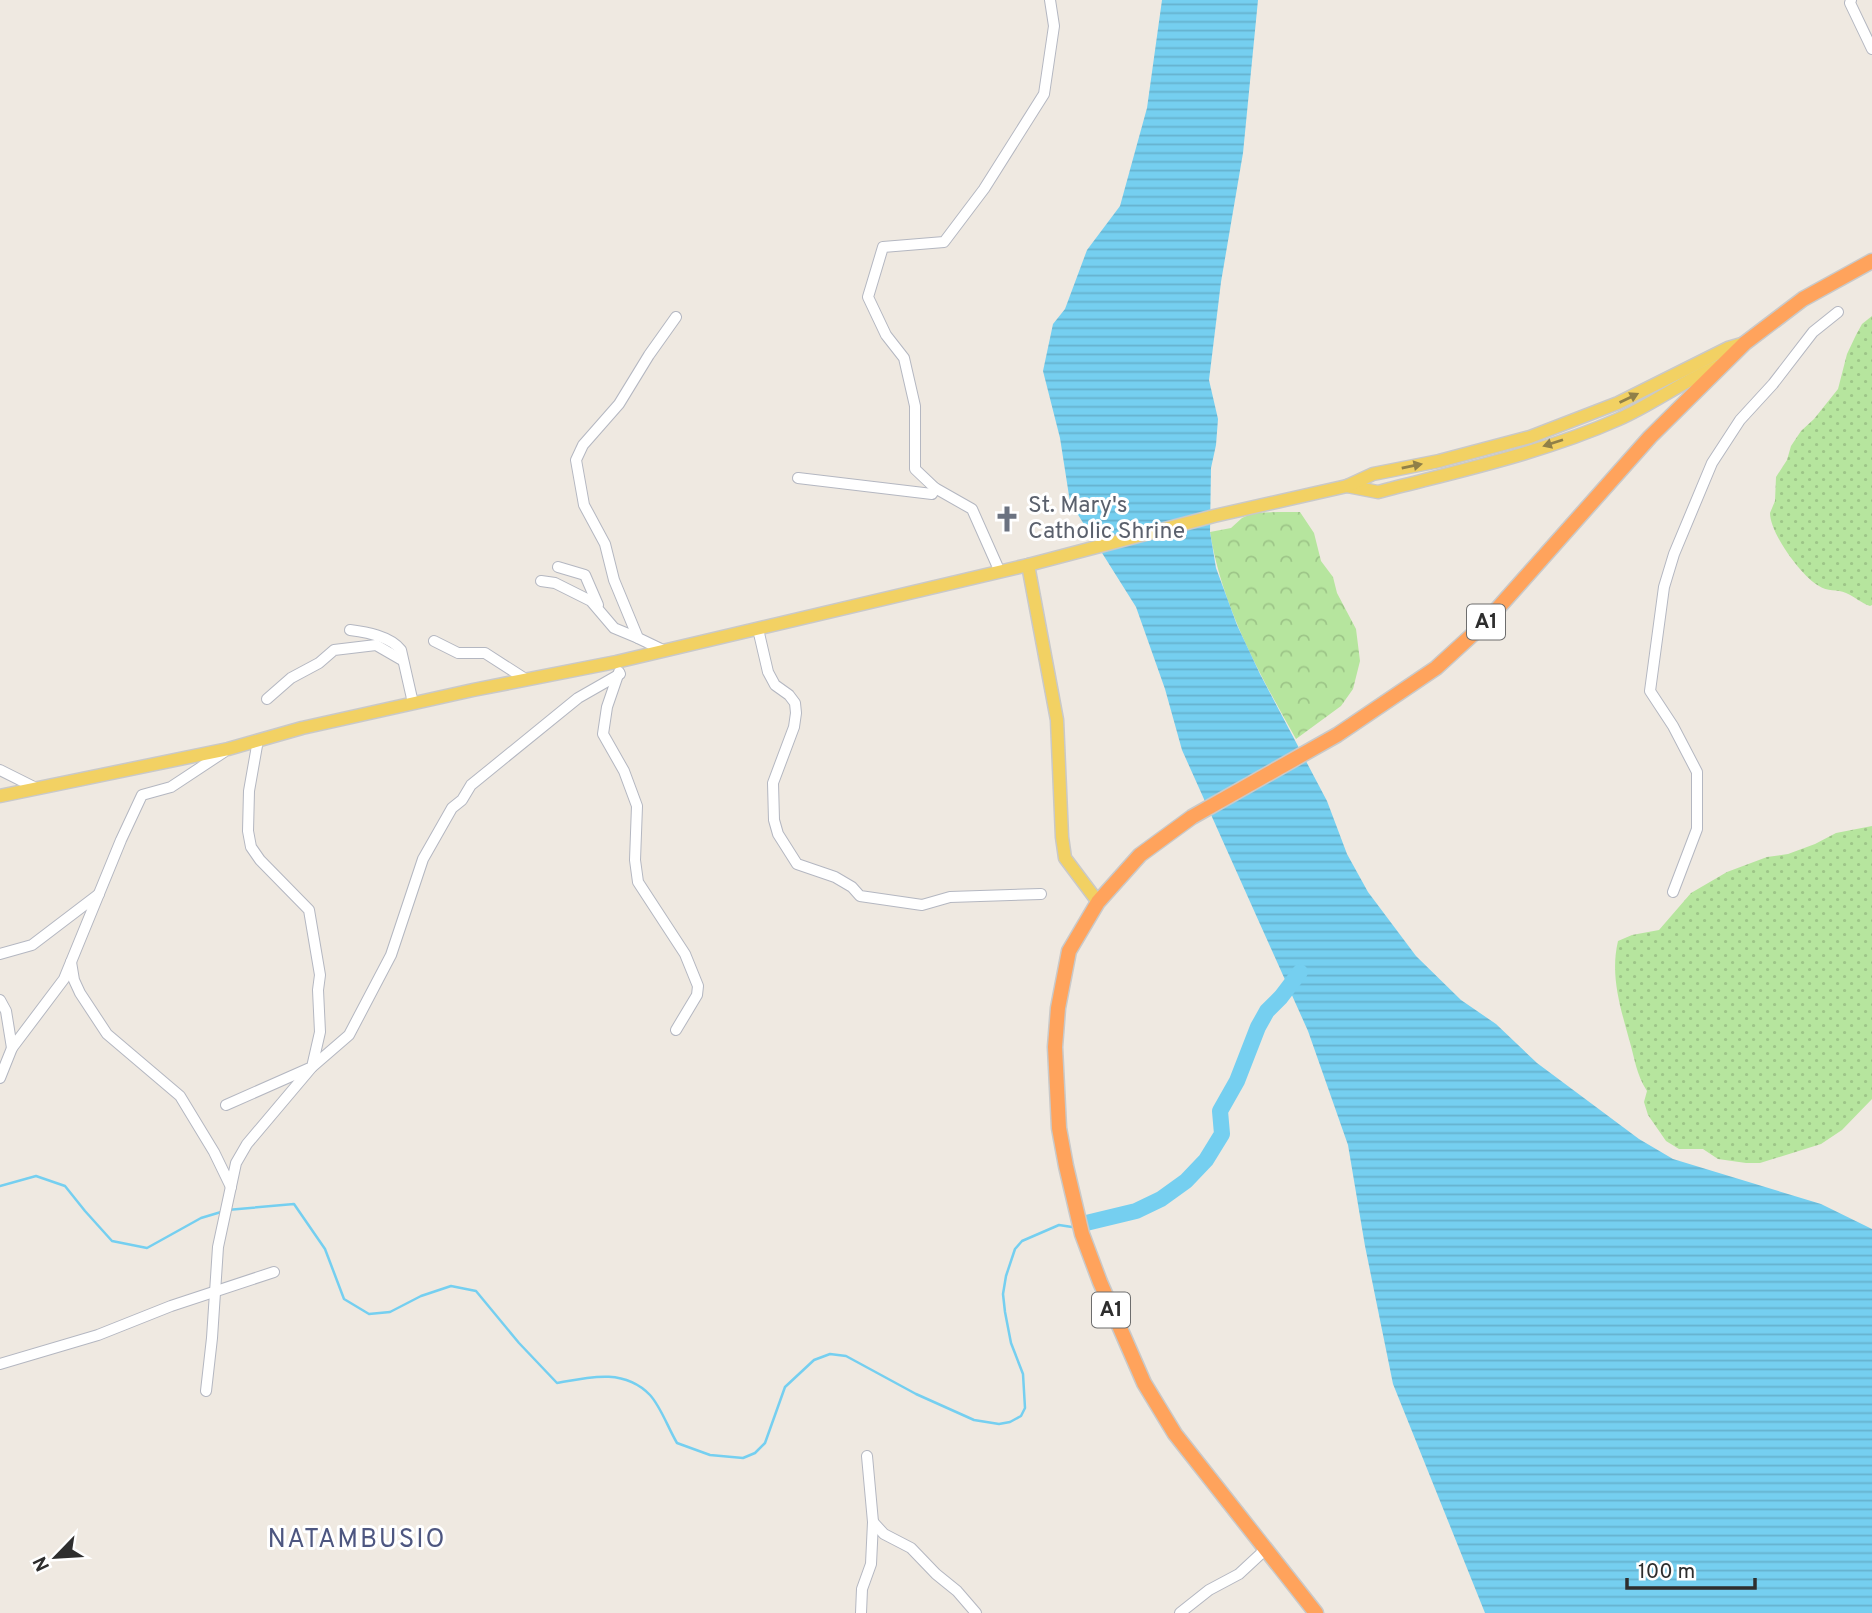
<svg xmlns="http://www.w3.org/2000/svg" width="1872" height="1613" viewBox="0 0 1872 1613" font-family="Overpass,sans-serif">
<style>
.grass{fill:url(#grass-dots)}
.forest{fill:url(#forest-crowns)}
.water{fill:url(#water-rules)}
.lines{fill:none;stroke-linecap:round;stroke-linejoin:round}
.stream{stroke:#75cff0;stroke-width:2.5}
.river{stroke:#75cff0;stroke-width:16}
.minor-casing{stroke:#b4b7c1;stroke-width:12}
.major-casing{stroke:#c9c9c9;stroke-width:15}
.highway-casing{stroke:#c9c9c9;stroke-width:17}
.minor{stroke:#fff;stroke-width:10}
.major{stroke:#f2d163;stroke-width:12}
.highway{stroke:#ffa35c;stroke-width:14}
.oneway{fill:#908048}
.labels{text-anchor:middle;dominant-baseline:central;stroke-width:6;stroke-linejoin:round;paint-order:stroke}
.shield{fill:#fff;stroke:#6d6d6d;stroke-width:2}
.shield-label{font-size:21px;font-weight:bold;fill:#2e2e2e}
.worship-label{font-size:23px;fill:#5b616d;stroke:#fff;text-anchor:start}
.quarter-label{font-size:26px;letter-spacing:2px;fill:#4d5680;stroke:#fff}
</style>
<defs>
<pattern id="grass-dots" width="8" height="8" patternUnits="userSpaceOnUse" patternTransform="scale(1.75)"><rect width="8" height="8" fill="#b6e59e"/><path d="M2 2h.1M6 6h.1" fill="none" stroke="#9dc588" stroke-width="1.8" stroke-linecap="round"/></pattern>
<pattern id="forest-crowns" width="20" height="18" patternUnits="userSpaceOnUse" patternTransform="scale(1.75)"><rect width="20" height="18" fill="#b6e59e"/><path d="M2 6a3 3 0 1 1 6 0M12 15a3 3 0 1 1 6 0" fill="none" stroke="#9dc588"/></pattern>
<pattern id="water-rules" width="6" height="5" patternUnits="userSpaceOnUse" patternTransform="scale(1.75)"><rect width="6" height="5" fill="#75cff0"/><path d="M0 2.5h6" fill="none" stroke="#66b2ce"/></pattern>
</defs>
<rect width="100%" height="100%" fill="#efe9e1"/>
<g class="grass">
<path d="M1872,316V605L1870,606C1861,603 1855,597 1846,593C1837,589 1827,592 1819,586C1801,576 1770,533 1770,513L1775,501L1776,477L1787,460L1791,446L1801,431L1814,419L1838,389L1847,354L1856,335L1862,324Z"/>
<path d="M1872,826V1099L1842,1130L1821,1144L1760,1163H1746L1718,1159L1703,1149H1679L1666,1141L1648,1115L1644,1102L1647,1091C1636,1074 1635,1059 1629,1039C1620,1006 1610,975 1618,941L1632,935L1659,930L1691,893L1727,872L1767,857L1788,854L1815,844L1836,833Z"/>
</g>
<path class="forest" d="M1278,512H1300L1314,533L1321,561L1333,577L1337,593L1356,629L1360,661L1353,689L1341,706L1296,739C1259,673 1222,607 1210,532L1231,528L1242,518L1253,513Z"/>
<polygon class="water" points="1162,0 1258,0 1243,153 1221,282 1209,380 1218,419 1216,445 1211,468 1210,532 1216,568 1237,625 1260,674 1327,801 1347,854 1368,892 1416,956 1461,1000 1496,1024 1537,1063 1639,1139 1673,1159 1821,1204 1872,1229 1872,1613 1485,1613 1393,1384 1365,1246 1348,1145 1308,1031 1182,750 1165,689 1136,607 1070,502 1060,438 1043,371 1053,324 1065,309 1087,250 1120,206 1147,108"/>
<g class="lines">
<g class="stream">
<polyline points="0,1186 36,1176 65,1186 85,1211 112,1241 147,1248 201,1218 221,1212"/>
<path d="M227,1210L294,1204L325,1249L344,1299L369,1314L390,1312L421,1296L451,1286L476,1291L519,1343L557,1383C589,1377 624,1368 650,1395C661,1407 668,1428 677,1443L710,1455L743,1458L755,1453L765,1443L785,1387L814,1360L830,1354L846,1356L916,1394L974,1420L999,1424L1010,1422L1021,1416L1025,1408L1023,1374L1011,1343L1005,1312L1003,1294L1006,1276L1015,1249L1022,1241L1059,1225L1072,1227"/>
</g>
<polyline class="river" points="1082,1224 1136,1211 1161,1199 1186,1181 1206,1160 1222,1134 1220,1111 1237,1081 1258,1027 1267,1011 1281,997 1300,972"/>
<g class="minor-casing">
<g id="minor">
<polyline points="1851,0 1850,3 1872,49"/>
<polyline points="798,478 932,494 935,488"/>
<polyline points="558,567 585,575 598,605"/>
<polyline points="1000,572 972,509 935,488 915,469 915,406 904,358 886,335 868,297 883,247 944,242 984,189 1044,94 1054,26 1050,0"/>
<polyline points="541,581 555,583 591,601 614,628 638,638"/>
<polyline points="758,629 768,672 775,685 789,695 795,703 796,713 794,727 773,783 774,820 778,834 797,864 835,877 852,887 860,896 922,905 950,897 1041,894"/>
<path d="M350,630C366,632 390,636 401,650L413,703"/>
<polyline points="434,641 458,653 485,653 527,680"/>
<polyline points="665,651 638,638 614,580 605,544 584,505 576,460 583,445 619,404 649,355 676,317"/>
<polyline points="619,672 607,707 603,734 624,771 637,806 635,860 638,882 685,954 698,986 697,995 676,1030"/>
<polyline points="267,699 291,678 319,663 334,650 376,645 402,660"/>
<polyline points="0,770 36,788"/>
<polyline points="1673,892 1697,829 1697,772 1673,726 1650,691 1664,587 1674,554 1712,463 1740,420 1773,384 1813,332 1838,312"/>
<polyline points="0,954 32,945 99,894"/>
<polyline points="71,962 74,980 80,993 107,1034 180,1096 214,1152 231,1187"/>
<polyline points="0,1000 6,1011 12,1048"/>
<polyline points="0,1078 12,1048 64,979 121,840 142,795 171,787 224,752"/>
<polyline points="226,1105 312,1067 320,1032 318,990 320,975 309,910 260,860 251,847 248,831 249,791 258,740"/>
<polyline points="0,1364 98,1335 171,1306 274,1272"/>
<polyline points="206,1391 212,1338 218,1247 236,1163 247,1144 312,1067 349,1035 391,955 423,859 452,808 462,800 471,785 578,698 620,674"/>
<polyline points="873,1522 884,1534 911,1548 936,1574 957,1591 976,1613"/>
<polyline points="861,1613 862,1589 871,1564 873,1522 867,1456"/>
<polyline points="1180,1613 1209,1590 1239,1574 1267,1548"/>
</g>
</g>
<g class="major-casing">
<g id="major">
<path d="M1347,486L1378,492C1458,471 1543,453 1619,419C1655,403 1687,378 1724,364"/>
<polyline points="1028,565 1057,720 1062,837 1065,858 1098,902"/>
<polyline points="0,796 228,749 302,728 473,690 616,662 1028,565 1214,516 1347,486 1373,474 1439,461 1530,437 1618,403 1728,348 1745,343"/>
</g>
</g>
<g class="highway-casing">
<polyline id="highway" points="1316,1613 1175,1434 1144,1383 1100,1282 1082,1234 1066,1166 1059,1128 1055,1047 1058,1008 1069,951 1098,902 1140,855 1192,817 1337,735 1436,668 1483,625 1650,437 1745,343 1803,299 1872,261"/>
</g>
<use href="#minor" class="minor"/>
<use href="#major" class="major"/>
<use href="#highway" class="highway"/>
</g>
<defs><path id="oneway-solid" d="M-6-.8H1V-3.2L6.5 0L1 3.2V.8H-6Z" transform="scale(1.75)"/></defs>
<g class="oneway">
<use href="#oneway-solid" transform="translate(1629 398) rotate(-26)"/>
<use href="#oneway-solid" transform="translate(1553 443) rotate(162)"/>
<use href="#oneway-solid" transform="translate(1412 466) rotate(-12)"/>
</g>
<defs>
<g id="church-bare" transform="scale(2.1)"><path d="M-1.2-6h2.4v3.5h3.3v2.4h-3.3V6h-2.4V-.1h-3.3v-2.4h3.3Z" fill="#6b7280" stroke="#fff" stroke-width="2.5" paint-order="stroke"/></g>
</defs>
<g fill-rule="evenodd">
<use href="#church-bare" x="1007" y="519"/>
</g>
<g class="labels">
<g class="shield">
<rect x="1467" y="604.5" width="38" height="35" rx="5"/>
<rect x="1092" y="1292.5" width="38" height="35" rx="5"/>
</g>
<g class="shield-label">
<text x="1486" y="622">A1</text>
<text x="1111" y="1310">A1</text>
</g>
<g class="worship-label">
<text x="1028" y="506">St. Mary's<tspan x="1028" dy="26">Catholic Shrine</tspan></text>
</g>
<g class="quarter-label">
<text x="357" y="1540">NATAMBUSIO</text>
</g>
</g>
<g transform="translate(56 1557) rotate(245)" stroke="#ffffff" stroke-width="5" paint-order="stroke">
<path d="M0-5L12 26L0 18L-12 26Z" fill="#2e2e2e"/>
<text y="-10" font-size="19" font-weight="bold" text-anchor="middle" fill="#2e2e2e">N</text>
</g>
<path d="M1627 1578v10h128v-10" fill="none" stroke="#2e2e2e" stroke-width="3.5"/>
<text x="1638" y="1578" font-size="21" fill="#2e2e2e" stroke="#ffffff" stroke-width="5" paint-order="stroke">100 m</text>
</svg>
